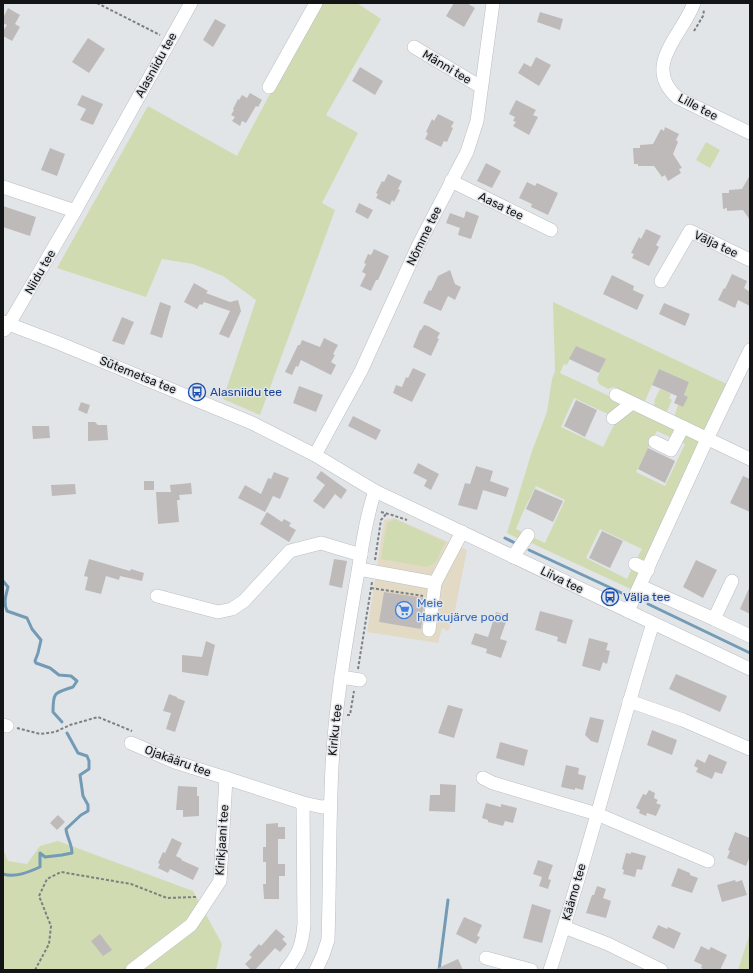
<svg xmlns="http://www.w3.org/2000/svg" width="753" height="973" viewBox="0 0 753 973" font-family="Rubik,sans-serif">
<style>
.commercial{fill:#e3dac5}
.green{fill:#d0dbb1}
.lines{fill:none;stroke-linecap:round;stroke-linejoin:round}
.stream{stroke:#739bb5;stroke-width:3}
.building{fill:#bfbaba}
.minor-casing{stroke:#bbbec1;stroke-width:14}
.path{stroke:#7d7f81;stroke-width:2;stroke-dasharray:3 2;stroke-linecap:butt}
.minor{stroke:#fff;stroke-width:13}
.labels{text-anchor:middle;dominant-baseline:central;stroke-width:3;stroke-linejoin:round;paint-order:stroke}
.street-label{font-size:12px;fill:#131415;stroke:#e2e5e8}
.transit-label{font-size:12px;fill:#164399;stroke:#e2e5e8;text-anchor:start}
.shop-label{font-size:12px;fill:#366cbe;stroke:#e2e5e8;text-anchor:start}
</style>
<rect width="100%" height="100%" fill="#e2e5e8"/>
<polygon class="commercial" points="394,518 467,550 453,620 448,631 442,628 438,643 367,632 384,520"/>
<g class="green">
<polygon points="318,3 357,3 381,19 326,115 358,133 322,203 335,210 260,415 223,399 256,300 223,276 193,264 162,259 146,297 57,268 148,106 237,156"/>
<polygon points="706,142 720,150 710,168 696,160"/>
<polygon points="553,302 729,385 704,433 675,419 675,414 678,405 683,407 687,397 684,395 689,382 659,369 645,401 642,403 614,387 608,389 599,384 597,379 605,359 576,346 567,365 564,364 560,373 624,403 610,415 574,398 561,427 603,447 617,419 630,409 677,429 672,438 657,431 636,472 665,486 685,444 680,442 683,435 697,439 700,446 646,562 636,560 642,549 600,529 586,558 627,579 633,566 641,570 633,590 529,542 532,537 545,543 565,500 536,486 523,512 516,529 524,533 521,540 507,533 532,451 547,412 552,379 555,371"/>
<polygon points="660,389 671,394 669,398 672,400 667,411 662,413 655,410 654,405 655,402 654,401"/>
<polygon points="395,519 445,542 436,562 427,567 381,559 387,523"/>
<polygon points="58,841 193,891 222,944 216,970 3,970 3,849 8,861 27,864 40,846"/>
<polygon points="750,933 750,970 738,970"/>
</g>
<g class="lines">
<g class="stream">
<polyline points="505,538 517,544"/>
<polyline points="529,550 626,595"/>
<path d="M3,581L8,587C6,595 3,603 7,611L27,618L32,629L41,640L38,653L35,661L36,663L50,668L59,675L71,676L77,681L73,687C55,693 53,691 53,712L62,722"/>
<polyline points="648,604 750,653"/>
<path d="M3,874C15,878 29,872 40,867V853L45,857L62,855L72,853C72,844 67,838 66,829L81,815L88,811V805L83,796L80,775L89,769V761L87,756L78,753L67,733"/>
<polyline points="439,970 448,900"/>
</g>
</g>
<g class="building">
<polygon points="454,3 467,3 475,8 464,27 446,16"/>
<polygon points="8,8 20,15 15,24 20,27 12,41 3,36 3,31 7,25 3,23 3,18"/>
<polygon points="540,12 563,19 560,30 537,22"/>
<polygon points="215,19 226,25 213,47 203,40"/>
<polygon points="88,38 105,49 89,73 72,62"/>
<polygon points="536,57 551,65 539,86 518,73 524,63 531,67"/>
<polygon points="360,67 383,81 375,95 352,81"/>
<polygon points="250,93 262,100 258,107 256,106 246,123 242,121 240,126 232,121 235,117 231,115 234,110 233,109 238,99 239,100 242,95 247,98"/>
<polygon points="82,95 103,104 93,125 80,120 86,109 77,105"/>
<polygon points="516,100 536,110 533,115 538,117 529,135 513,126 516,122 513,121 515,117 509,114"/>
<polygon points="438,114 454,122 451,127 453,128 447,142 444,141 441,147 425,139 428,133 426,132 432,119 434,121"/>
<polygon points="665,127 679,134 676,140 678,142 673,154 682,168 679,169 681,173 668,181 665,175 662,177 654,166 638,166 638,164 634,164 633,148 640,148 640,145 653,144 661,129 664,131"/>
<polygon points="50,148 65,154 57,176 41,170"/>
<polygon points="486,163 501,171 492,188 477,181"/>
<polygon points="388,174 402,181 398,189 400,190 394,202 392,200 390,205 376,198 378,194 376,193 382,181 384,182"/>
<polygon points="750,175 750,220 743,210 727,211 727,208 723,209 722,193 729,193 729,190 742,189"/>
<polygon points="527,182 535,186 537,183 558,193 548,215 531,207 532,204 519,198"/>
<polygon points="359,203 373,210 368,219 355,212"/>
<polygon points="3,206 36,217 30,236 3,227"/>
<polygon points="466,211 479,216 471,239 458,235 460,228 446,223 450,213 464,218"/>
<polygon points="646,229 661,236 656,245 659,247 649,266 632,258 634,254 631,253 639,237 641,239"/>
<polygon points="374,249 389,256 378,280 376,280 371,291 360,286 366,274 362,272 366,264 364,263 368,254 371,255"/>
<polygon points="450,270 455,284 461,287 455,300 448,296 441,311 423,303 429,290 431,291 438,276"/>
<polygon points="732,274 747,281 744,288 750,292 750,306 738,300 735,308 718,300 724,288 725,289"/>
<polygon points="612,275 634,286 633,290 644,295 637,310 603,294"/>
<polygon points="194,283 208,291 206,293 230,302 238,300 241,311 229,338 219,334 230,311 204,302 202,305 200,304 197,309 184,302"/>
<polygon points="160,302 171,306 162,338 150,334"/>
<polygon points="664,303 690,314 685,326 659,314"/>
<polygon points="122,317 134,322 124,345 112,341"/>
<polygon points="424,325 428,326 440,333 437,338 439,339 431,356 413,347 420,330 421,330"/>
<polygon points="324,338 338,345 333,354 335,355 331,362 336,365 331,375 301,360 298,367 296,366 292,375 285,372 298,345 300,345 302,340 320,347"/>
<polygon points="576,346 606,359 599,373 569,359"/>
<polygon points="413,368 426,374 412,402 393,393 396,385 402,387 406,377 408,378"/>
<polygon points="659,369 689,382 684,395 688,397 683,407 674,403 677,396 652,385"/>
<polygon points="299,386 323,395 316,412 293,403"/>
<polygon points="576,400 597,410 585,437 564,426"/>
<polygon points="81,402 90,405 87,414 78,410"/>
<polygon points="353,416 381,430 376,440 348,426"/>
<polygon points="88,422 95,422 98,425 107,425 108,440 88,441"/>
<polygon points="32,426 49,426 50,438 33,439"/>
<polygon points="648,448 675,461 665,483 638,469"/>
<polygon points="418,463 439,474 431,490 424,486 427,480 413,473"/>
<polygon points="476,466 493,471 490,481 509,488 506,497 483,490 477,510 458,505 465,483 470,484"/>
<polygon points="321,471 347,490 341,499 335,494 324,509 313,501 325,485 316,478"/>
<polygon points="274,472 289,478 280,499 273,496 265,512 238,498 245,485 261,494 268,478 271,479"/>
<polygon points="743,476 750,479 750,512 730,503"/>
<rect x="144" y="481" width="10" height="9"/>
<polygon points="191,483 192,494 179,495 180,500 177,500 179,522 158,524 156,492 171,492 170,485"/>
<polygon points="75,484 76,494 52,496 51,485"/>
<polygon points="535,489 563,501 553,522 526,509"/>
<polygon points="267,512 282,522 284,519 291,523 289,526 296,530 289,542 260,524"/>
<polygon points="602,531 623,541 610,568 589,558"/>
<polygon points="89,559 130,571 131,569 144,573 142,581 120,576 119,580 106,576 101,594 85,590 88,577 84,576"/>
<polygon points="334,559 347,561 342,588 329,585"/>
<polygon points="696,560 717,570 703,598 683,587"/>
<polygon points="750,586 750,614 740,609"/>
<polygon points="384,592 425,598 421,629 379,622"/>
<polygon points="540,611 573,620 566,644 557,641 558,637 535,630"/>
<polygon points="496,612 508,616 500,639 507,641 501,658 486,653 487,649 471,644 475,633 488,637"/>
<polygon points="589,638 608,643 606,650 610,651 607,664 603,662 600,671 582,666"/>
<polygon points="206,641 215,645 208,676 182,672 182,655 202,657"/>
<polygon points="676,674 727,696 720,712 669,689"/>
<polygon points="169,694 177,697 177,698 185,701 175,732 166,729 171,713 163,711"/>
<polygon points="448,705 463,709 454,738 438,733"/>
<polygon points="590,717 604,720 598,743 591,741 585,735"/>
<polygon points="652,730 677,740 672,755 647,745"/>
<polygon points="500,742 528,750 524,766 496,758"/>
<polygon points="709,754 727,762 722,774 715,772 712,779 696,772 698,768 694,766 697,759 705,763"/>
<polygon points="566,765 579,768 578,774 586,776 583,790 575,788 575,790 561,787"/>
<polygon points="440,784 456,785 455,812 429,811 430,795 440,795"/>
<polygon points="178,786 197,787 197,796 199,796 199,816 183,817 183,810 176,810"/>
<polygon points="649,790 655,793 654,798 658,800 656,803 661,805 656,816 647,813 646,816 639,813 640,810 636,808 643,794 646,795"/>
<polygon points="486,803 501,807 501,804 517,808 513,823 505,821 503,826 488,822 488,820 482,818"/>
<polygon points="58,815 65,822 57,830 50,823"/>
<polygon points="278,823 278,827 285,827 285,839 278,839 278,864 285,864 285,876 279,876 279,899 264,899 263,884 266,884 266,862 263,862 263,847 266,847 266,824"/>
<polygon points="735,832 750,838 750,856 746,866 727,858 730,851 728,850"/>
<polygon points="172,838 182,843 176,856 182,859 181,860 199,868 193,880 170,869 168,873 158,868 160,864 158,863 163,852 165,853"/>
<polygon points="631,852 646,856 642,870 637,869 635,877 623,874 624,870 622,869 626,853 631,854"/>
<polygon points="538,860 553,865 548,879 551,880 548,889 539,886 542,877 533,874"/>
<polygon points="678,868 690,873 690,875 698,878 692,893 671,886"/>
<polygon points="735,880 736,882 742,880 747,895 722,902 717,885"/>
<polygon points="597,886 606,889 603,898 611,901 606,918 586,913 592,895 594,895"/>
<polygon points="532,904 551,910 542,943 523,938"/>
<polygon points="464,917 482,925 477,936 480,937 476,944 456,934"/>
<polygon points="658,925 667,929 668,927 681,933 674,949 652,938"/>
<polygon points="276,929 285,937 282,939 287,944 280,952 275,948 255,970 251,970 245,964 252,957 249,955 259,944 261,946"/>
<polygon points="100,934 112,950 103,956 91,941"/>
<polygon points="701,946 709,950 711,947 727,955 720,970 706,970 701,968 702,965 694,961"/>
<polygon points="458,959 463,970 434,970"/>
</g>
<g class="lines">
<g class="minor-casing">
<g id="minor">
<path d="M694,3C682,36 641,66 678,98L750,133"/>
<polyline points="414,47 481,87"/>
<polyline points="269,87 316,3"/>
<polyline points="451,181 551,230"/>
<polyline points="3,187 75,211"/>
<polyline points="661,281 690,231 750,260"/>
<polyline points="3,322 56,342 252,423 315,455 375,491 750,669"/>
<polyline points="4,330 9,324 75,211 191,3"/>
<polyline points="616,395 750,459"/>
<polyline points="613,418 632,403"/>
<polyline points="655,442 671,450 683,427"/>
<polyline points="315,455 361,371 419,244 467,152 477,121 493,3"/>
<polyline points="513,557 528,535"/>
<polyline points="635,564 648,570"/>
<polyline points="359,569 435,583 462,532"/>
<polyline points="640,586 714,619 732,581"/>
<polyline points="157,596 218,612 232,609 244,601 290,551 321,543 361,555"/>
<polyline points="628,611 707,439 750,350"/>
<polyline points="714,619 750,636"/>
<polyline points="429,630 435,583"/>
<polyline points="341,677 360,680"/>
<polyline points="629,701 683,720 750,749"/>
<polyline points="3,725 7,726"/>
<polyline points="131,743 175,762 226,778"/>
<polyline points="483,778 493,783 597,814 708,861"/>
<polyline points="564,927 608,944 661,970"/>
<polyline points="486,958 531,970"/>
<polyline points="132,970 191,925 220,881 226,778 303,803 322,807 330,806"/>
<path d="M286,970C299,953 302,946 304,924L303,803"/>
<path d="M316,970L323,955L328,940C330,882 329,825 332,767C335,707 345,648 355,589C361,557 364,523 375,491"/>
<path d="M550,970C588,855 617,738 653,623"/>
</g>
</g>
<g class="path">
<polyline points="97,3 160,35"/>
<polyline points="694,31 703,16 704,10"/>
<polyline points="381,512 392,515 407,520"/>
<polyline points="375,560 381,520 387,513"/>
<polyline points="371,588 423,596"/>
<polyline points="358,669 372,582"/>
<polyline points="347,715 350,715 354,691"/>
<polyline points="17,728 40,734 55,732 70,725 98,717 132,731"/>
<polyline points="35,970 49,944 51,926 39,896 47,879 61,872 131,884 167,898 196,897"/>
</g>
<use href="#minor" class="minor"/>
</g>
<defs>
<g id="bus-ring" transform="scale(0.9)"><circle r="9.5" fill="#e2e5e8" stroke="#1a4fb4" stroke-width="1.5"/><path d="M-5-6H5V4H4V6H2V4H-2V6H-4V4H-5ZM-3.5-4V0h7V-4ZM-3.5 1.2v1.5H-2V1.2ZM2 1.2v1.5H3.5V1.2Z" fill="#1a4fb4"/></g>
<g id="supermarket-ring" transform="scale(0.9)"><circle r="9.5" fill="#e2e5e8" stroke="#3f7fe0" stroke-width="1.5"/><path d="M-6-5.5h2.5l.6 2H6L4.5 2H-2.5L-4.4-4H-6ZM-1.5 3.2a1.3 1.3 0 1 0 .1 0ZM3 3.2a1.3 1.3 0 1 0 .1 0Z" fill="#3f7fe0"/></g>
</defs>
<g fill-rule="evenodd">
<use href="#bus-ring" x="197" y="392"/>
<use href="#bus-ring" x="610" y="597"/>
<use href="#supermarket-ring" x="404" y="610"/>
</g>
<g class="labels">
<g class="street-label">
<text transform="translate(156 65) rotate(-61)">Alasniidu tee</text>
<text transform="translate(447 67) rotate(31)">Männi tee</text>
<text transform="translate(698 107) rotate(28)">Lille tee</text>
<text transform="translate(501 206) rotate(26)">Aasa tee</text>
<text transform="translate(424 236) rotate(-64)">Nõmme tee</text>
<text transform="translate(716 244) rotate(25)">Välja tee</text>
<text transform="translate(40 272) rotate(-60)">Niidu tee</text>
<text transform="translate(138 375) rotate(22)">Sütemetsa tee</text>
<text transform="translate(562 580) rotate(26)">Liiva tee</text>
<text transform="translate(335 730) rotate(-84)">Kiriku tee</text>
<text transform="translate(178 761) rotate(20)">Ojakääru tee</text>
<text transform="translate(222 840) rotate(-86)">Kirikjaani tee</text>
<text transform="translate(574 892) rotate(-74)">Käämo tee</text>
</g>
<g class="transit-label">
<text x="210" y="392">Alasniidu tee</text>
<text x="623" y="597">Välja tee</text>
</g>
<g class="shop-label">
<text x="417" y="603">Meie<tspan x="417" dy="14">Harkujärve pood</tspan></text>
</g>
</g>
<rect width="753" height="973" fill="none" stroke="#131415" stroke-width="8"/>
</svg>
